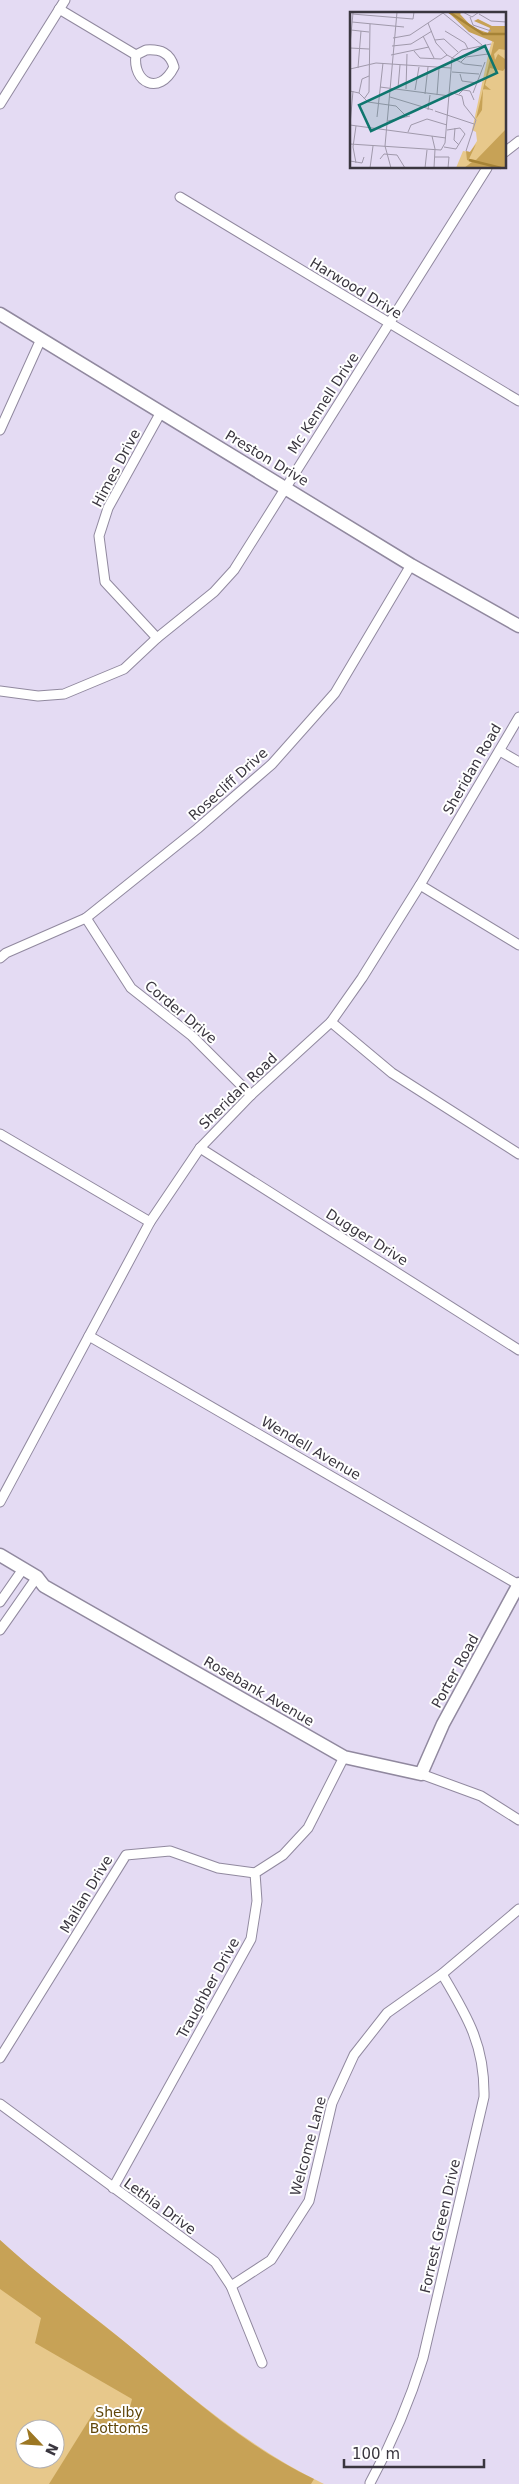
<svg xmlns="http://www.w3.org/2000/svg" width="519" height="2484" viewBox="0 0 519 2484" font-family="'DejaVu Sans',sans-serif">
<style>
.green{fill:#e7c88b;fill-rule:evenodd}
.forest{fill:#c7a256}
.lines{fill:none;stroke-linecap:round;stroke-linejoin:round}
.street-casing{stroke:#91899f;stroke-width:11}
.secondary-casing{stroke:#91899f;stroke-width:15}
.street{stroke:#fff;stroke-width:9}
.secondary{stroke:#fff;stroke-width:12}
.labels{text-anchor:middle;dominant-baseline:central;stroke-width:4;stroke-linejoin:round;paint-order:stroke}
.street-label{font-size:14px;fill:#3a363f;stroke:#fff}
.park-label{font-size:14px;fill:#60470a;stroke:#fff}
.inset-river{fill:none;stroke:#a68336;stroke-width:2.5}
.inset-road{fill:none;stroke:#a099ab;stroke-width:1}
.view{fill:#0f766e;fill-opacity:0.15;stroke:#0f766e;stroke-width:2.5}
.inset-edge{fill:none;stroke:#3a363f;stroke-width:2.5}
</style>
<rect width="100%" height="100%" fill="#e4dbf3"/>
<path class="green" d="M0,2240C38,2276 81,2306 121,2339C186,2392 248,2448 324,2484H0ZM25,2429H55V2459H25Z"/>
<path class="forest" d="M0,2240C38,2275 80,2306 121,2339C182,2388 241,2445 314,2479L311,2484H49L94,2412L129,2411L132,2399L35,2343L41,2318L0,2289Z"/>
<g class="lines">
<g class="street-casing">
<g id="street">
<polyline points="59,9 136,55"/>
<path d="M146,50C161,49 170,53 174,67C159,97 132,82 136,55Z"/>
<polyline points="0,104 65,0"/>
<polyline points="505,152 519,141"/>
<polyline points="180,197 519,401"/>
<polyline points="0,430 41,339"/>
<polyline points="157,638 105,582 99,536 108,508 161,412"/>
<polyline points="0,691 38,696 64,694 124,669 157,638 214,592 234,570 487,168"/>
<polyline points="500,751 519,762"/>
<polyline points="420,885 519,945"/>
<polyline points="86,918 131,988 192,1036 251,1095"/>
<polyline points="0,958 6,953 86,918 197,829 272,764 335,693 411,565"/>
<polyline points="331,1022 392,1073 519,1154"/>
<polyline points="0,1134 150,1222"/>
<polyline points="200,1148 519,1350"/>
<polyline points="89,1336 519,1585"/>
<polyline points="0,1502 150,1222 200,1148 251,1095 331,1022 362,978 420,885 519,717"/>
<polyline points="0,1602 23,1569"/>
<polyline points="0,1630 37,1577"/>
<polyline points="421,1774 481,1796 519,1820"/>
<polyline points="0,2058 126,1855 170,1851 218,1868 255,1873"/>
<polyline points="0,2104 215,2262 231,2286 262,2363"/>
<polyline points="113,2188 251,1939 257,1901 255,1873 283,1855 308,1828 344,1757"/>
<polyline points="231,2286 271,2260 309,2201 332,2103 354,2055 387,2013 442,1974 519,1909"/>
<path d="M370,2483C393,2441 409,2404 423,2358L484,2097C485,2045 467,2016 442,1974"/>
</g>
</g>
<g class="secondary-casing">
<g id="secondary">
<polyline points="0,314 411,565 519,626"/>
<polyline points="0,1555 37,1577 44,1586 344,1757 421,1774 443,1724 519,1584"/>
</g>
</g>
<use href="#street" class="street"/>
<use href="#secondary" class="secondary"/>
</g>
<g class="labels">
<g class="street-label">
<text transform="translate(356 288) rotate(31)">Harwood Drive</text>
<text transform="translate(323 403) rotate(-57)">Mc Kennell Drive</text>
<text transform="translate(267 458) rotate(31)">Preston Drive</text>
<text transform="translate(116 468) rotate(-62)">Himes Drive</text>
<text transform="translate(472 769) rotate(-60)">Sheridan Road</text>
<text transform="translate(228 784) rotate(-42)">Rosecliff Drive</text>
<text transform="translate(181 1012) rotate(40)">Corder Drive</text>
<text transform="translate(238 1091) rotate(-44)">Sheridan Road</text>
<text transform="translate(367 1237) rotate(32)">Dugger Drive</text>
<text transform="translate(311 1448) rotate(30)">Wendell Avenue</text>
<text transform="translate(455 1671) rotate(-61)">Porter Road</text>
<text transform="translate(259 1691) rotate(30)">Rosebank Avenue</text>
<text transform="translate(86 1894) rotate(-59)">Mailan Drive</text>
<text transform="translate(208 1988) rotate(-61)">Traughber Drive</text>
<text transform="translate(308 2146) rotate(-75)">Welcome Lane</text>
<text transform="translate(160 2206) rotate(36)">Lethia Drive</text>
<text transform="translate(440 2226) rotate(-77)">Forrest Green Drive</text>
</g>
<g class="park-label">
<text x="119" y="2412">Shelby<tspan x="119" dy="16">Bottoms</tspan></text>
</g>
</g>
<g transform="translate(350 12)">
<rect width="156" height="156" fill="#e4dbf3"/>
<path d="M156,14V156H106L113,139L120,140L127,129L126,120L122,118L139,39L143,26Z" fill="#e7c88b"/>
<path d="M98,0H112L110,2L122,15L138,21L140,16L124,9L128,7L142,14H156V38L149,37L144,42L145,48L148,42L155,47L156,55L153,59L140,56L135,73L141,78L133,77L132,98L126,107L144,30L119,20ZM156,117V156H114L122,150L117,148L116,139L120,140L126,132L119,147L126,148Z" fill="#c7a256"/>
<path class="inset-river" d="M99,0L133,22H157M119,148L151,156"/>
<path class="inset-road" d="M113,0L122,5L129,0M2,2L63,7L64,0M129,2L141,9L157,10M120,5L123,13L141,19M2,10L54,15M78,11L86,31L97,43L114,52L132,54M1,18L19,20M95,19L115,31L118,37M73,24L84,46M43,26L60,23L93,1L132,33M85,28L94,27L108,40M0,33L3,1M42,34L61,32L82,19M0,36L19,37M64,39L70,46L91,47L97,43M41,43L79,35M111,50L116,45L138,42M8,56L11,19M0,57L26,51L101,56M102,60L129,62M110,62L112,69L127,71M30,75L100,84M48,76L50,53M56,77L57,42M65,78L69,55M0,79L9,81L18,90L46,94L57,105M100,80L112,84L114,93L126,108L116,139M9,81L12,67L19,64M123,81L135,50M75,82L78,55M109,82L113,78L120,79L124,88M87,83L89,56M40,85L83,98M14,87L19,80L20,12M78,98L80,83M85,99L124,112M27,105L33,51M38,109L60,104M0,113L96,126M0,113L3,79M6,114L3,135L6,151M105,116L104,128L109,133M58,120L61,113L77,107L97,113M82,124L85,137L84,156M0,132L91,138L95,131L102,46L112,38L141,32M94,135L106,137L115,122L110,116L97,118M85,145H99L98,156M30,147L34,142L47,143L55,156M0,149L12,151L14,145M20,156L23,134M41,156L35,134L47,0M75,156L77,138"/>
<path class="view" d="M135,34L147,61L21,119L9,93Z"/>
<rect width="156" height="156" class="inset-edge"/>
</g>
<g transform="translate(40 2444) rotate(115)"><circle r="24" fill="#ffffff" stroke="#b0afb2"/>
<path d="M0-4L9 19L0 12L-9 19Z" fill="#9c7723"/>
<text y="-8" font-size="14" font-weight="bold" text-anchor="middle" fill="#3a363f">N</text>
</g>
<path d="M344 2459v8h140v-8" fill="none" stroke="#3a363f" stroke-width="2.5"/>
<text x="352" y="2459" font-size="15" fill="#3a363f" stroke="#ffffff" stroke-width="4" paint-order="stroke">100 m</text>
</svg>
